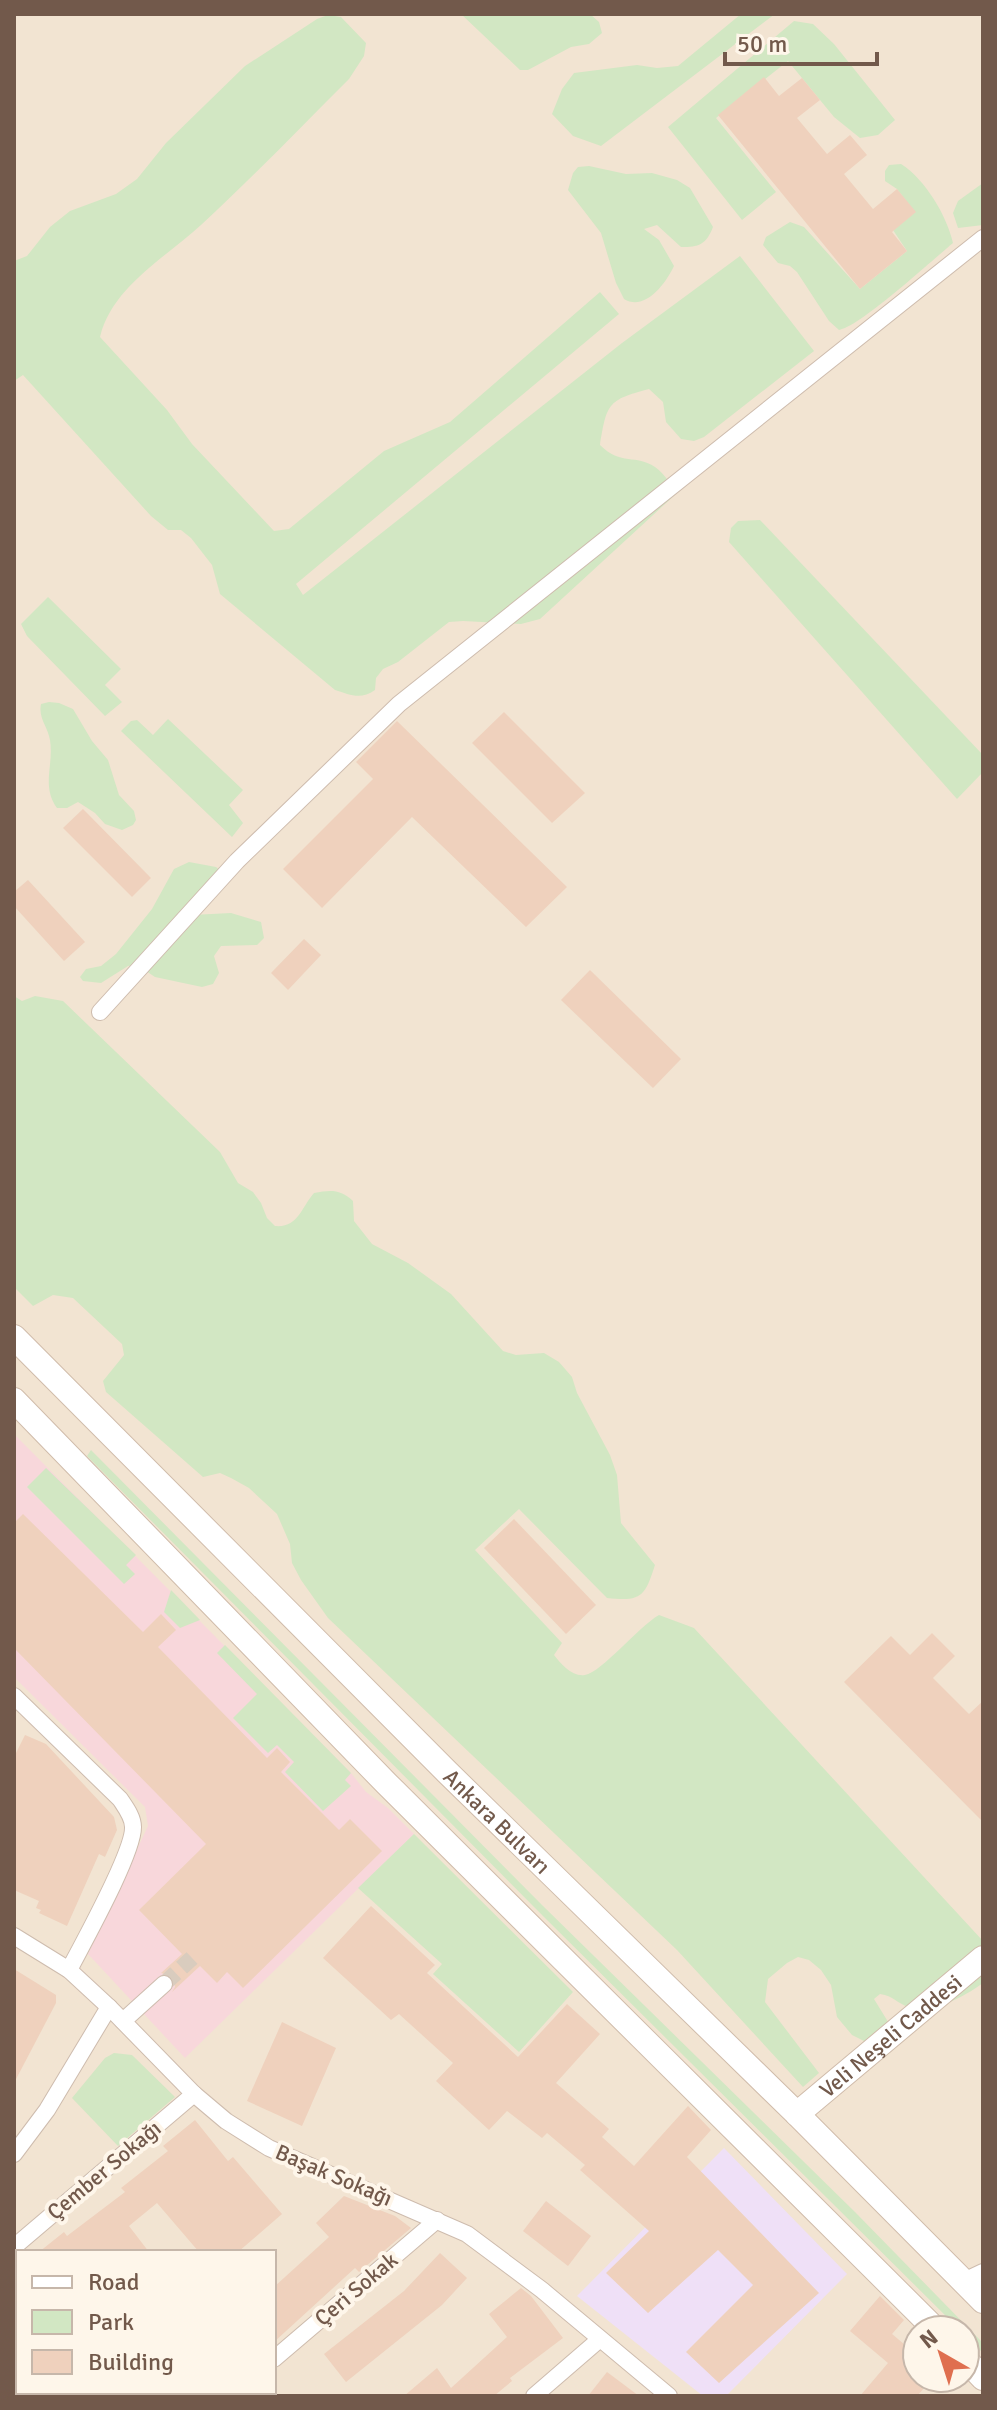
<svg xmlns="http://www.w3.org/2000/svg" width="997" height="2410" viewBox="0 0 997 2410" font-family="Signika,sans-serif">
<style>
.residential{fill:#f2e4d2;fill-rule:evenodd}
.education{fill:#efe0f7}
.medical{fill:#f8d7db}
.green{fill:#d2e7c3}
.building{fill:#efd1bd}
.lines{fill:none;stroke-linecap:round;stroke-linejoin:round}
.street-tunnel{stroke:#d9ccbe;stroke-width:16;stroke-dasharray:16 8;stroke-linecap:butt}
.street-casing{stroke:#cebcae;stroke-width:18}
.secondary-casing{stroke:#d0bcab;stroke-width:26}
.street{stroke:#fff;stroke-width:16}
.secondary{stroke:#fff;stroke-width:24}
.labels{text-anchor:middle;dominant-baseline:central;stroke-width:8;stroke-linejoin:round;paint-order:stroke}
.street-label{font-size:22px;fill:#72594b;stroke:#fef6ea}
</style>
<rect width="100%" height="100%" fill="#fbf2e4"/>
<path class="residential" d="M14,14H983V2396H14ZM18,2252H274V2392H18ZM917,2330H965V2378H917Z"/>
<polygon class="education" points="724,2148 847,2274 726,2396 703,2396 577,2296"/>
<polygon class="medical" points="14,1434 351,1773 366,1792 388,1808 414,1834 185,2058 88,1954 148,1826 145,1807 14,1677"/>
<g class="green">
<polygon points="461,14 590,14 599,22 602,33 589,44 571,47 528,70 520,70"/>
<polygon points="741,14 775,14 601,146 573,136 552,114 562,89 574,73 637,65 657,68 678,66"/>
<path d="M328,15L341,17L366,43L364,56L349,79C300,128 252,178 201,225C165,258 112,287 100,337L167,410L192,444L274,531L289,529L384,451L450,422L600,292L619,314L296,584L303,595L622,343L740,256L814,351L704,437L694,441L681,439L666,422L663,402L649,389C607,400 607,404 600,445C621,466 636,454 655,467C664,473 671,485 677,493L540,619L521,624L463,621L449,622L398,662L383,669L376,678L375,690C361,700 350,695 335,690L220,594L212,565L191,538L181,530H168L151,516L23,375L14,381V261L27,256L50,227L70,211L116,194L137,179L166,143L245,66L317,19Z"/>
<polygon points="794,21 813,24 834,44 895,120 878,135 860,138 834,117 788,61 716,118 776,192 742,220 668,127"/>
<path d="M901,164C925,179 947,216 953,243C931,261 861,326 839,330L829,321L797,272L790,266L778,263L763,245L766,237L790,222L804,227L860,289L907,251L893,230L915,212L897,189L885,181V171L889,165Z"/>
<path d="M589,166L626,174L652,173L677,180L690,188L713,227C706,245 699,247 681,247L657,225L644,229L659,240L674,266C666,283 645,312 624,299L616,283L601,233L568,190L573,173L578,167Z"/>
<polygon points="983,183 983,225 958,228 953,213 958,201"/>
<polygon points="760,520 983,755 983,772 957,799 729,542 731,528 738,521"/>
<polygon points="48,597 121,669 105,685 122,702 105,716 27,636 21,624"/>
<path d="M49,702L59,703L73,709L92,741L108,760L119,795L134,811L136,820L133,825L122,830L105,824L95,813L78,802L67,808H57C41,786 54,765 50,740C48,727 38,718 41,704Z"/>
<polygon points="168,719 243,790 229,805 243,823 232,837 121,731 131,721 137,720 153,735"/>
<polygon points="189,862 216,867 224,874 192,915 231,913 261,922 264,938 257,945 221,946 214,956 219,973 213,984 202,987 155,977 137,965 128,966 101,983 83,981 80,977 86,969 101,966 116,954 152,909 174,869"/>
<path d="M14,996L22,1001L35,996L63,1001L220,1152L238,1183L253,1192L261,1203L267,1218L275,1226C298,1228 301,1208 314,1193C331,1190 340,1189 353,1201L354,1221L372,1244L408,1263L451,1294L503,1351L516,1355L544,1353L559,1362L572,1377L577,1393L610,1455L617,1475L621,1523L655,1565C645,1596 642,1602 607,1598L519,1509L475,1550L562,1643L554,1655C561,1664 572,1677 585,1675C602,1672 638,1627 659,1615L694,1628L983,1941V1983C965,1996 932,2015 909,2007C896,2003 894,1996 880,1994L874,1999L898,2038L868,2043L852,2035L837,2017L831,1985L821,1970L809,1960L798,1957L787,1963L768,1979L765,2002L819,2073L803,2087L677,1950L328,1618L301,1580L292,1563L290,1544L277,1514L249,1488L231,1478L220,1473L203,1477L106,1392L103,1381L124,1355L122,1344L73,1298L53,1295L33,1306L14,1287Z"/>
<polygon points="91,1450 542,1905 855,2212 983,2343 983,2353 965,2335 965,2330 960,2330 543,1916 87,1456"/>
<polygon points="46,1468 136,1555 126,1565 135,1574 124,1584 27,1487"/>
<polygon points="171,1590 200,1620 180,1628 164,1612"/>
<polygon points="225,1645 351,1773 345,1780 351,1786 323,1811 285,1772 294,1762 277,1745 268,1753 233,1718 257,1694 217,1653"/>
<polygon points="414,1834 573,1992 519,2052 433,1974 442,1964 358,1888"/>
<polygon points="114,2053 132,2055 175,2097 118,2146 72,2098 105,2058"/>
</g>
<g class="building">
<polygon points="764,77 779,96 802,78 820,100 797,118 827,154 850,135 867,155 844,174 873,209 897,189 916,212 892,232 907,251 860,289 718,115"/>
<polygon points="504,712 585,793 552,823 472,743"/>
<polygon points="397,721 567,887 526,927 412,817 322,908 283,869 373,779 356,762"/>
<polygon points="83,809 151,878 132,897 63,828"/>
<polygon points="28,880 85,942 64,961 14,906 14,892"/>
<polygon points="304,939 321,955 288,990 271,973"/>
<polygon points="590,970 681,1059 653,1088 561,1000"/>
<polygon points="23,1514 143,1632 161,1614 176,1630 158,1647 267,1758 277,1748 290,1762 281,1772 339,1830 350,1819 382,1851 243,1988 227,1972 217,1983 200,1966 172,1992 175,1987 173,1977 161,1973 182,1954 139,1910 206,1844 14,1648 14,1523"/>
<polygon points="514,1519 596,1605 566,1634 484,1548"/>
<polygon points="932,1633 955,1656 933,1678 969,1714 983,1701 983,1822 844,1682 891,1636 910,1655"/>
<polygon points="25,1735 46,1744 114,1817 117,1830 105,1857 99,1854 67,1926 39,1913 41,1910 36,1908 39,1901 14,1890 14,1757"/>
<polygon points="371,1906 435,1965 427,1973 518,2057 567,2004 600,2034 556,2083 609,2129 602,2137 634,2166 688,2106 711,2130 687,2157 819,2293 719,2383 686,2352 753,2285 718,2250 648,2313 606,2273 649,2231 580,2170 585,2165 547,2133 542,2138 507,2111 489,2130 436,2081 453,2063 399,2014 391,2020 323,1958"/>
<polygon points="14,1969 56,1995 56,2003 14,2083"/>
<polygon points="282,2022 336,2048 302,2126 247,2101"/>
<polygon points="195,2120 228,2161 233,2157 282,2214 238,2252 199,2252 157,2203 129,2226 149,2252 39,2252 64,2232 67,2236 125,2192 121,2188 168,2151 163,2146"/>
<polygon points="344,2196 395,2216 411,2228 359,2272 355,2268 274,2342 274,2287 329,2237 316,2223"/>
<polygon points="546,2201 591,2236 568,2266 523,2231"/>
<polygon points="440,2253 467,2278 442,2305 346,2382 324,2354 404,2291"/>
<polygon points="521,2288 531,2296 563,2338 510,2378 512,2381 494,2396 404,2396 437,2368 451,2388 507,2337 489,2314"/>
<polygon points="880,2296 904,2320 892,2334 917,2355 917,2378 933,2378 917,2396 860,2396 888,2363 850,2331"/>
<polygon points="607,2372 639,2396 588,2396"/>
</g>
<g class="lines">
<polyline class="street-tunnel" points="164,1984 192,1958"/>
<g class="street-casing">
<g id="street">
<polyline points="100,1012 237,861 399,704 983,238"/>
<path d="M14,1696L120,1799C126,1808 133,1817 133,1827C134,1852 83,1943 69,1970"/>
<polyline points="14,1936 69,1970 109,2007 194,2094 226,2121 269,2148 467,2234 542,2290 669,2396"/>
<polyline points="123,2021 164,1984"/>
<polyline points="14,2154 47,2110 109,2007"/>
<polyline points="14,2247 194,2094"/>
<polyline points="964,2281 983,2272"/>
<polyline points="274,2359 437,2220"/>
<polyline points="230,2396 235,2392"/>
<polyline points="534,2396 600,2339"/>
</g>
</g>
<g class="secondary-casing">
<g id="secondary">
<path id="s1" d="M14,1337L447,1772L797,2114L983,2301"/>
<polyline points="14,1400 387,1784 936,2330"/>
<path id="s2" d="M797,2114L983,1958"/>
<polyline points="965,2359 983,2378"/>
</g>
</g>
<use href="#street" class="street"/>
<use href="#secondary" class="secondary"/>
</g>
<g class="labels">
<g class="street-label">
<text stroke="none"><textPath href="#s1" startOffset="684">Ankara Bulvarı</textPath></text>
<text stroke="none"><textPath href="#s2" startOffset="122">Veli Neşeli Caddesi</textPath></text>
<text transform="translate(104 2170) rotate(-40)">Çember Sokağı</text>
<text transform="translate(334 2175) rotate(23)">Başak Sokağı</text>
<text transform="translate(356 2289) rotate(-40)">Çeri Sokak</text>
</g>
</g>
<rect width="997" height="2410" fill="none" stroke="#72594b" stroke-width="32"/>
<rect x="16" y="2250" width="260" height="144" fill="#fef6ea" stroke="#c6b7aa" stroke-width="2"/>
<rect x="32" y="2276" width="40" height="12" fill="#ffffff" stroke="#c6b7aa" stroke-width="2"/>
<text x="88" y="2290" font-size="24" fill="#72594b">Road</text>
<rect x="32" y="2310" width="40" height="24" fill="#d2e7c3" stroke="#c6b7aa" stroke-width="2"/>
<text x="88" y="2330" font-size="24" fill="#72594b">Park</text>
<rect x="32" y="2350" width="40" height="24" fill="#efd1bd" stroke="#c6b7aa" stroke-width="2"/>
<text x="88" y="2370" font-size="24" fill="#72594b">Building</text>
<g transform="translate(941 2354) rotate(321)"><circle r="38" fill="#fef6ea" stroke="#c6b7aa" stroke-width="2"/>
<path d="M0-6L14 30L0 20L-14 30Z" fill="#df6f4f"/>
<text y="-12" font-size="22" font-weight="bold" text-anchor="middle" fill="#72594b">N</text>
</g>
<path d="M725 52v12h152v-12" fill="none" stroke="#72594b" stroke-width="4"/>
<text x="737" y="52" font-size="24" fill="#72594b" stroke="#fef6ea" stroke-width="6" paint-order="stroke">50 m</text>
</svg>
